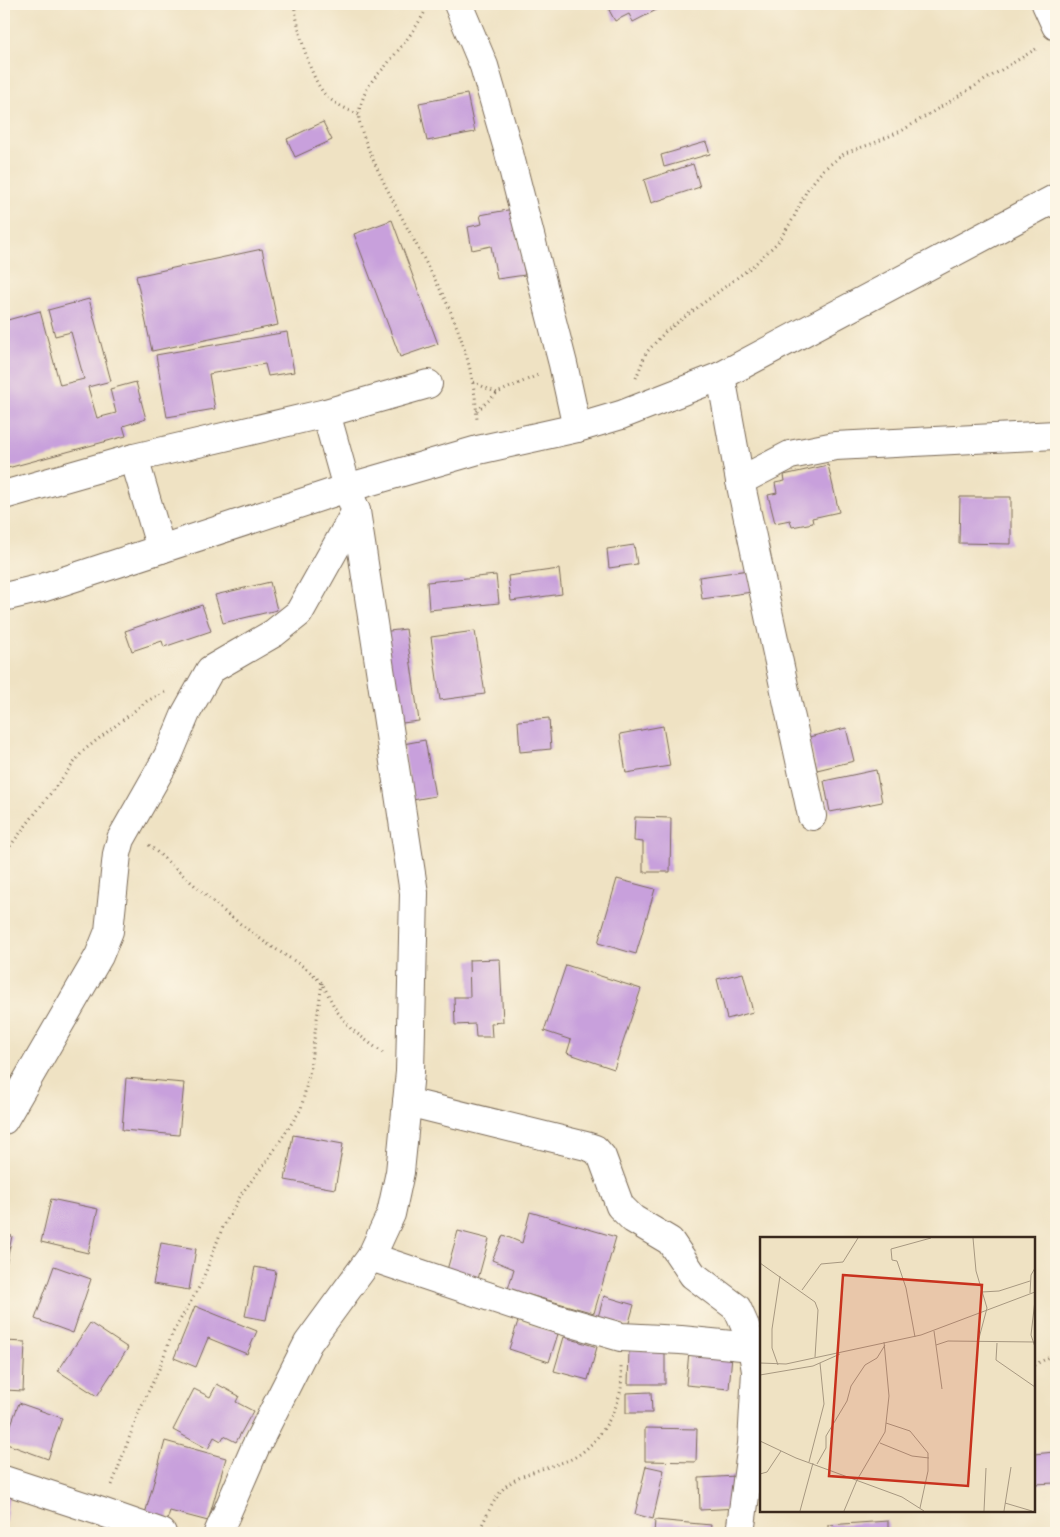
<svg xmlns="http://www.w3.org/2000/svg" width="1060" height="1537" viewBox="0 0 1060 1537" font-family="'Balsamiq Sans',sans-serif">
<style>
.building{fill:#c8a0dc}
.lines{fill:none;stroke-linecap:round;stroke-linejoin:round}
.minor-casing{stroke:#7a6a58;stroke-width:30}
.major-casing{stroke:#7a6a58;stroke-width:30}
.path{stroke:#7a6a58;stroke-width:3;stroke-dasharray:1 4;stroke-linecap:butt}
.minor{stroke:#fff;stroke-width:28}
.major{stroke:#fff;stroke-width:28}
.inset-road{fill:none;stroke:#a79881;stroke-width:1}
.view{fill:#c8321e;fill-opacity:0.15;stroke:#c8321e;stroke-width:2.5}
.inset-edge{fill:none;stroke:#3b2a1e;stroke-width:2.5}
</style>
<rect width="100%" height="100%" fill="#fcf5e5"/>
<filter id="ink" filterUnits="userSpaceOnUse"><feTurbulence type="fractalNoise" baseFrequency=".02" numOctaves="2"/><feDisplacementMap in="SourceGraphic" scale="10" xChannelSelector="R" yChannelSelector="G"/><feConvolveMatrix kernelMatrix="1 2 1 2 8 2 1 2 1" color-interpolation-filters="sRGB"/></filter>
<filter id="wash" filterUnits="userSpaceOnUse"><feTurbulence type="fractalNoise" baseFrequency=".0096" numOctaves="4" result="noise"/><feDisplacementMap in="SourceGraphic" scale="20" xChannelSelector="R" yChannelSelector="G"/><feGaussianBlur stdDeviation="1.12" result="paint"/><feColorMatrix in="noise" values="0 0 0 0 0 0 0 0 0 0 0 0 0 0 0 0 0 1.4 0 .05"/><feComposite in="paint" operator="in"/></filter>
<g filter="url(#wash)">
<rect width="100%" height="100%" fill="#efe2c3"/>
<g id="blocks">
<g class="building">
<polygon points="621,4 668,4 633,22 629,14 615,21 609,10"/>
<polygon points="467,94 475,132 427,141 419,103"/>
<polygon points="323,122 332,140 295,157 287,139"/>
<polygon points="706,142 710,154 664,167 661,155"/>
<polygon points="693,164 700,187 651,203 644,180"/>
<polygon points="513,209 525,275 497,279 491,246 472,250 468,227 482,224 480,215"/>
<polygon points="392,220 438,344 400,357 354,234"/>
<polygon points="262,249 278,325 152,351 136,276"/>
<polygon points="89,299 111,381 88,387 97,418 116,413 110,389 136,382 146,419 123,426 126,436 4,469 4,321 40,311 60,385 84,379 71,332 55,336 48,310"/>
<polygon points="287,332 294,372 268,376 265,364 209,374 215,409 167,417 156,355"/>
<polygon points="828,465 839,512 812,518 813,523 792,527 790,520 775,523 768,495 777,493 775,483 785,481 784,475"/>
<polygon points="960,497 1011,497 1011,544 959,543"/>
<polygon points="634,545 637,564 609,568 607,549"/>
<polygon points="559,569 562,594 511,601 508,576"/>
<polygon points="749,570 752,592 702,599 699,577"/>
<polygon points="496,575 499,603 429,610 427,582"/>
<polygon points="270,582 277,610 223,623 215,595"/>
<polygon points="202,605 211,631 164,647 162,641 132,651 125,631"/>
<polygon points="406,629 419,721 394,724 381,632"/>
<polygon points="475,631 485,694 440,700 431,637"/>
<polygon points="549,718 551,749 520,752 518,721"/>
<polygon points="663,726 670,766 626,773 620,734"/>
<polygon points="846,728 854,761 817,770 809,737"/>
<polygon points="425,740 435,796 413,800 403,744"/>
<polygon points="876,770 882,802 830,812 824,781"/>
<polygon points="635,817 671,818 670,872 643,872 643,842 634,841"/>
<polygon points="617,879 655,889 636,954 598,943"/>
<polygon points="500,959 503,1022 491,1023 492,1037 476,1037 475,1024 455,1025 454,997 470,997 469,960"/>
<polygon points="566,965 641,989 614,1069 567,1053 571,1040 544,1031"/>
<polygon points="743,973 753,1012 727,1019 717,979"/>
<polygon points="126,1078 184,1083 179,1135 122,1130"/>
<polygon points="293,1135 343,1144 335,1189 285,1180"/>
<polygon points="51,1199 98,1209 88,1253 41,1242"/>
<polygon points="530,1212 616,1237 594,1313 508,1289 514,1269 492,1260 503,1235 522,1243"/>
<polygon points="458,1231 489,1239 478,1279 447,1270"/>
<polygon points="4,1234 12,1236 5,1270 4,1270"/>
<polygon points="161,1243 196,1249 189,1290 153,1284"/>
<polygon points="54,1266 91,1279 73,1333 35,1319"/>
<polygon points="255,1267 276,1271 266,1320 245,1316"/>
<polygon points="604,1296 634,1305 628,1326 598,1317"/>
<polygon points="195,1306 257,1331 247,1354 208,1338 196,1367 174,1358"/>
<polygon points="518,1321 558,1334 549,1362 509,1349"/>
<polygon points="90,1323 128,1348 97,1396 58,1371"/>
<polygon points="564,1337 597,1347 588,1380 554,1371"/>
<polygon points="4,1341 25,1342 23,1391 6,1390 4,1395"/>
<polygon points="629,1350 665,1350 665,1384 628,1384"/>
<polygon points="689,1351 732,1355 729,1389 686,1385"/>
<polygon points="217,1384 239,1396 236,1402 253,1411 236,1442 224,1436 221,1441 214,1437 208,1449 173,1430 194,1389 210,1397"/>
<polygon points="651,1392 652,1413 626,1413 626,1393"/>
<polygon points="19,1403 62,1418 48,1459 4,1443"/>
<polygon points="645,1428 697,1429 696,1462 645,1461"/>
<polygon points="165,1441 226,1458 208,1521 170,1511 167,1520 145,1514"/>
<polygon points="1054,1452 1055,1483 1034,1484 1034,1454"/>
<polygon points="646,1466 664,1470 653,1519 635,1514"/>
<polygon points="737,1476 738,1508 700,1510 699,1478"/>
<polygon points="4,1492 9,1493 5,1526 4,1526"/>
<polygon points="655,1520 711,1525 710,1533 654,1533"/>
<polygon points="888,1521 888,1533 828,1533 828,1525"/>
<polygon points="498,1526 512,1533 494,1533"/>
</g>
</g>
</g>
<g filter="url(#ink)">
<use href="#blocks" fill-opacity="0" stroke="#7a6a58" stroke-width="1"/>
<g class="lines">
<g class="minor-casing">
<g id="minor">
<polyline points="458,4 484,66 508,149 563,364 577,428"/>
<polyline points="1046,4 1056,26"/>
<polyline points="721,376 740,481 812,816"/>
<polyline points="134,458 161,549"/>
<polyline points="740,481 790,455 835,446 1056,435"/>
<polyline points="4,495 134,458 326,413 428,384"/>
<polyline points="407,1102 586,1146 595,1149 602,1157 620,1206 633,1219 670,1241 693,1275 737,1308 745,1326 752,1347 756,1371 752,1444 740,1533"/>
<polyline points="4,1120 99,956 109,931 117,854 121,839 168,756 186,713 210,670 274,633 299,613 356,511"/>
<polyline points="371,1257 541,1314 621,1337 681,1340 752,1347"/>
<polyline points="4,1480 102,1512 162,1533"/>
<polyline points="218,1533 255,1448 308,1343 371,1257 391,1214 400,1172 410,1072 414,893 356,511 347,488 326,413"/>
</g>
</g>
<g class="major-casing">
<polyline id="major" points="4,597 42,588 347,488 478,450 577,428 621,415 721,376 1056,198"/>
</g>
<g class="path">
<path d="M294,4C298,28 308,72 323,92C331,103 347,109 359,115"/>
<path d="M428,4C422,22 400,48 388,63C382,71 373,78 368,87C364,94 361,104 359,112C353,139 435,274 449,308C465,344 476,383 477,422"/>
<polyline points="636,378 646,353 665,332 754,265 778,242 793,219 807,190 823,170 845,153 874,143 903,130 1039,47"/>
<polyline points="473,382 497,393"/>
<polyline points="477,411 497,393 538,375"/>
<polyline points="149,845 226,913 266,943 307,969 322,983 336,1010 351,1029 383,1053"/>
<polyline points="4,854 83,751 147,701 165,692"/>
<polyline points="1034,1365 1056,1354"/>
<polyline points="112,1485 138,1414 159,1369 172,1334 201,1284 222,1229 242,1193 267,1161 301,1109 309,1075 322,983"/>
<path d="M478,1533C486,1518 493,1499 505,1487C522,1472 549,1468 569,1460C594,1450 617,1414 621,1388C622,1380 621,1372 621,1365"/>
</g>
<use href="#minor" class="minor"/>
<use href="#major" class="major"/>
</g>
</g>
<g transform="translate(760 1237)">
<rect width="275" height="275" fill="#efe2c3"/>
<path class="inset-road" d="M213,1L216,34L227,71L218,105M0,26L55,65L58,73L55,120M42,53L61,27L83,25L98,1M222,55L239,54L270,44M270,56L271,38L275,31M275,63L271,98L275,110M174,94L182,152M155,100L146,51L137,24L132,23L131,12L171,1M237,106L236,123L275,150M176,108L188,104L275,105M0,126L26,127L161,98L275,55M18,128L12,111V92L20,39M0,138L53,129L80,117M126,186L150,194L168,216V234L160,271M0,204L36,221L142,260L164,274M120,206L152,219L169,221M49,225L64,167L60,126M57,227L66,211V199L87,164L91,149L105,128L117,121L125,108M0,237L7,235L21,214M245,266L272,274M40,274L53,226M84,274L97,243L125,195L129,159L124,105M224,274L226,231M244,274L251,230"/>
<path class="view" d="M83,38L222,48L208,249L69,239Z"/>
<rect width="275" height="275" class="inset-edge"/>
</g>
<rect width="1060" height="1537" fill="none" stroke="#fcf5e5" stroke-width="20"/>
</svg>
